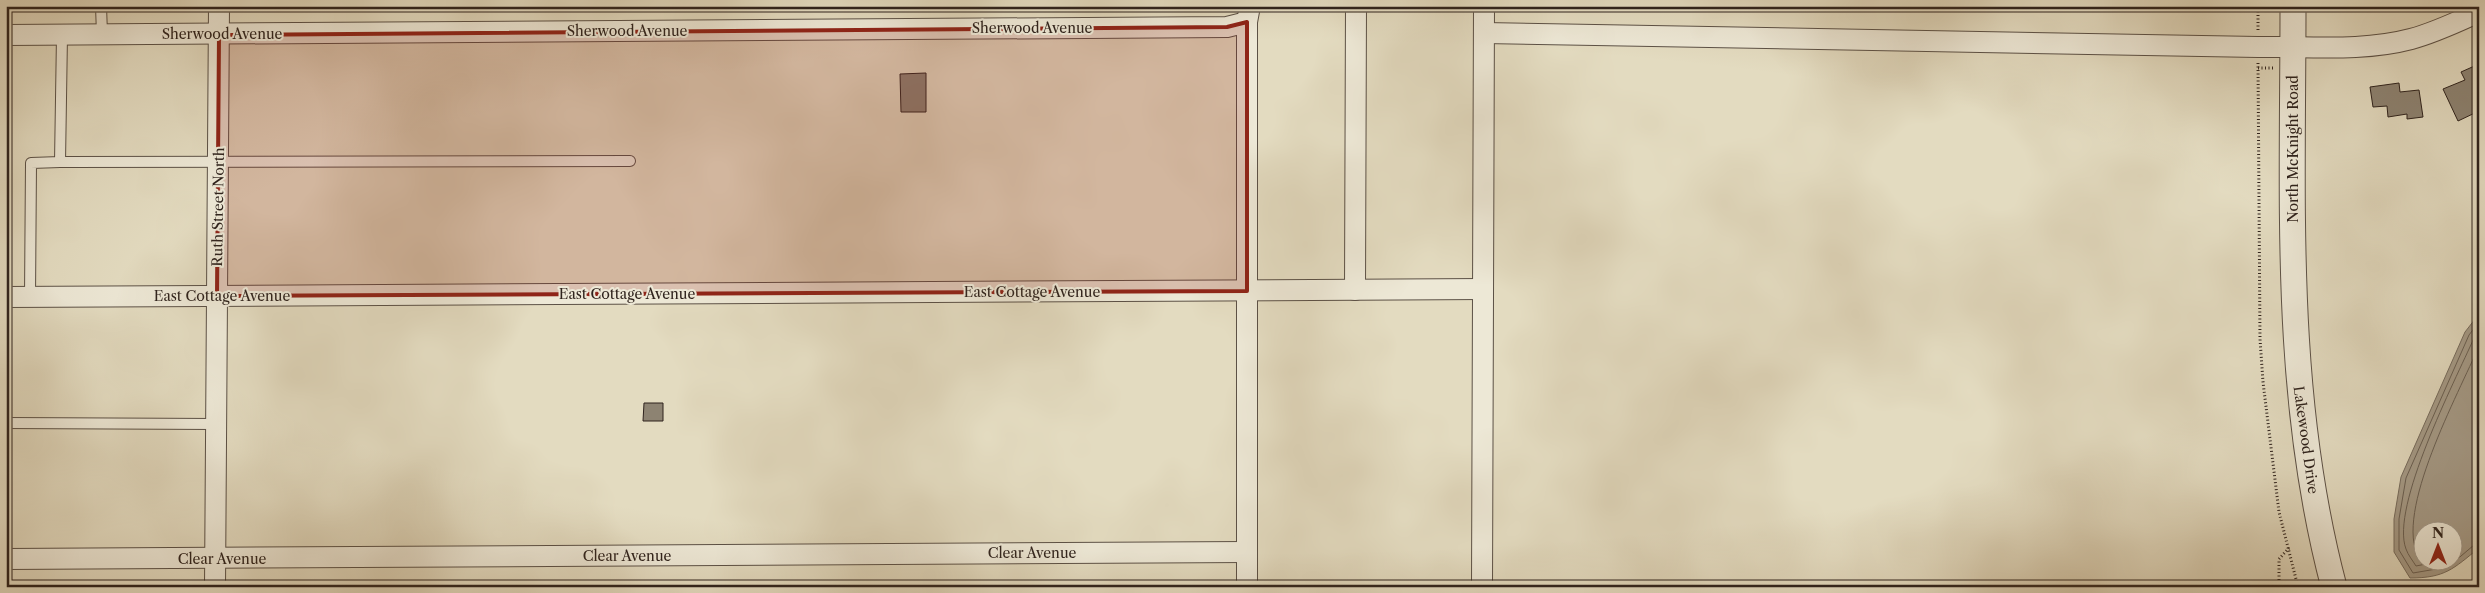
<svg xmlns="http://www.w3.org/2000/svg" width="2485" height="593" viewBox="0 0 2485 593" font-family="'Libre Caslon Text',serif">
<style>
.water{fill:#a69c89;stroke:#766c5e;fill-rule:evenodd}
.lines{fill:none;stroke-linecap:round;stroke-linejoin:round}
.shore{stroke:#6a6053;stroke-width:1}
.building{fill:#8d8372;stroke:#2f231d}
.service-casing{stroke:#5c5146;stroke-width:12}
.minor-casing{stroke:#5c5146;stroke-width:22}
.tertiary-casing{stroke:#5c5146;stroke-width:27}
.path{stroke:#2f231d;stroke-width:3;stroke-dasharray:1 2.5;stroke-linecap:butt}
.service{stroke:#ede8d6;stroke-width:10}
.minor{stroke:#ede8d6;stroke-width:20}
.tertiary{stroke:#ede8d6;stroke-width:25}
.marked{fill:#8f2418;fill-opacity:0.2;stroke:#8f2418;stroke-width:4;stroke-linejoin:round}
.labels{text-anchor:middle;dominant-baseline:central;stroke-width:4;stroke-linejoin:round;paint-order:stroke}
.street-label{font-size:14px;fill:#2f231d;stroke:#ede8d6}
</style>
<rect width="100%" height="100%" fill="#e3dbc0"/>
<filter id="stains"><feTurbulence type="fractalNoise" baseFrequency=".004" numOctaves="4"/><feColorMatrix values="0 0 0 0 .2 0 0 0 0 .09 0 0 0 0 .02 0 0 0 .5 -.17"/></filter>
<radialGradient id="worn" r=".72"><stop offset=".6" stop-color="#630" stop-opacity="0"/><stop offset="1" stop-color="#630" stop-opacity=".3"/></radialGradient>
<path class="water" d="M2479,314V548C2453,569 2445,578 2410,578L2394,552V519L2401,477L2465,332ZM2422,530H2452V560H2422Z"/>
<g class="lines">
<g class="shore">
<polyline points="2479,322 2469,335 2406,478 2399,519 2399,550 2413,573 2448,567 2474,545 2479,544"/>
<path d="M2422,558H2419C2393,513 2459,393 2479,346"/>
<path d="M2446,560L2416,566C2413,561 2408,555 2406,549C2390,507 2455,381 2474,338L2479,332"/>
</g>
</g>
<g class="building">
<polygon points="2479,64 2479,111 2458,121 2443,89 2465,80 2461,72"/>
<polygon points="926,73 926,112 901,112 900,74"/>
<polygon points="2399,83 2400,92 2419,90 2423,117 2407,119 2407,114 2388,117 2387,106 2373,107 2370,87"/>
<polygon points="644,403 663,403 663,421 643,421"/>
</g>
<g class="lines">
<g class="service-casing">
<g id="service">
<polyline points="101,6 102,34"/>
<polyline points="60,162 630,161"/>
<polyline points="30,297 31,163 60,162 62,35"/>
<polyline points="6,423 216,424"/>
</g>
</g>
<g class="minor-casing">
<g id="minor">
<path d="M1484,33L2258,47C2308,46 2362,52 2411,39C2434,33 2457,22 2479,12"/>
<polyline points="6,35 1227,27 1247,22"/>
<polyline points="1355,290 1356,6"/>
<polyline points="6,297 1483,289"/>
<polyline points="6,559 1247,552"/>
<polyline points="215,587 219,6"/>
<polyline points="1247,587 1247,22 1250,6"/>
<polyline points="1482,587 1484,6"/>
</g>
</g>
<g class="tertiary-casing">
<path id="tertiary" d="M2293,6C2293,203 2283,395 2334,587"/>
</g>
<g class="path">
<polyline points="2258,30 2258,6"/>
<polyline points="2258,63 2260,339 2263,382 2279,512 2298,587"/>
<polyline points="2258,68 2274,68"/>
<polyline points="2279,587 2279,559 2289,548"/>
</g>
<use href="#service" class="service"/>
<use href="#minor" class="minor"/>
<use href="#tertiary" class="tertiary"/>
</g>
<path class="marked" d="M1247,22V291L217,296L219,35L1227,27Z"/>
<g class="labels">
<g class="street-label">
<text x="1032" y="28">Sherwood Avenue</text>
<text x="627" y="31">Sherwood Avenue</text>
<text x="222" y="34">Sherwood Avenue</text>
<text transform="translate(2293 149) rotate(-90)">North McKnight Road</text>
<text transform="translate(218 207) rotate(-89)">Ruth Street North</text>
<text x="1032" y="292">East Cottage Avenue</text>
<text x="627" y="294">East Cottage Avenue</text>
<text x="222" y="296">East Cottage Avenue</text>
<text transform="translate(2306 440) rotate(82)">Lakewood Drive</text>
<text x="1032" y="553">Clear Avenue</text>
<text x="627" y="556">Clear Avenue</text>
<text x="222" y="559">Clear Avenue</text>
</g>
</g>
<rect width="2485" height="593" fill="none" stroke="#e3dbc0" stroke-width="25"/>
<rect x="8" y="8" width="2470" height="578" fill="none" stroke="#2f231d" stroke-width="2.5"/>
<rect x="12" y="12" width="2460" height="568" fill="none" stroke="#2f231d"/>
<g transform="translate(2438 546)"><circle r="24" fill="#ede8d6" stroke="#a1998c"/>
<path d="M0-4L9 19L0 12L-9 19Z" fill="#8f2418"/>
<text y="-8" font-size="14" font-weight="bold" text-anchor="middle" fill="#2f231d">N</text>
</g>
<rect width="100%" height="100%" filter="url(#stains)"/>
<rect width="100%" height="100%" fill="url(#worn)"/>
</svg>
